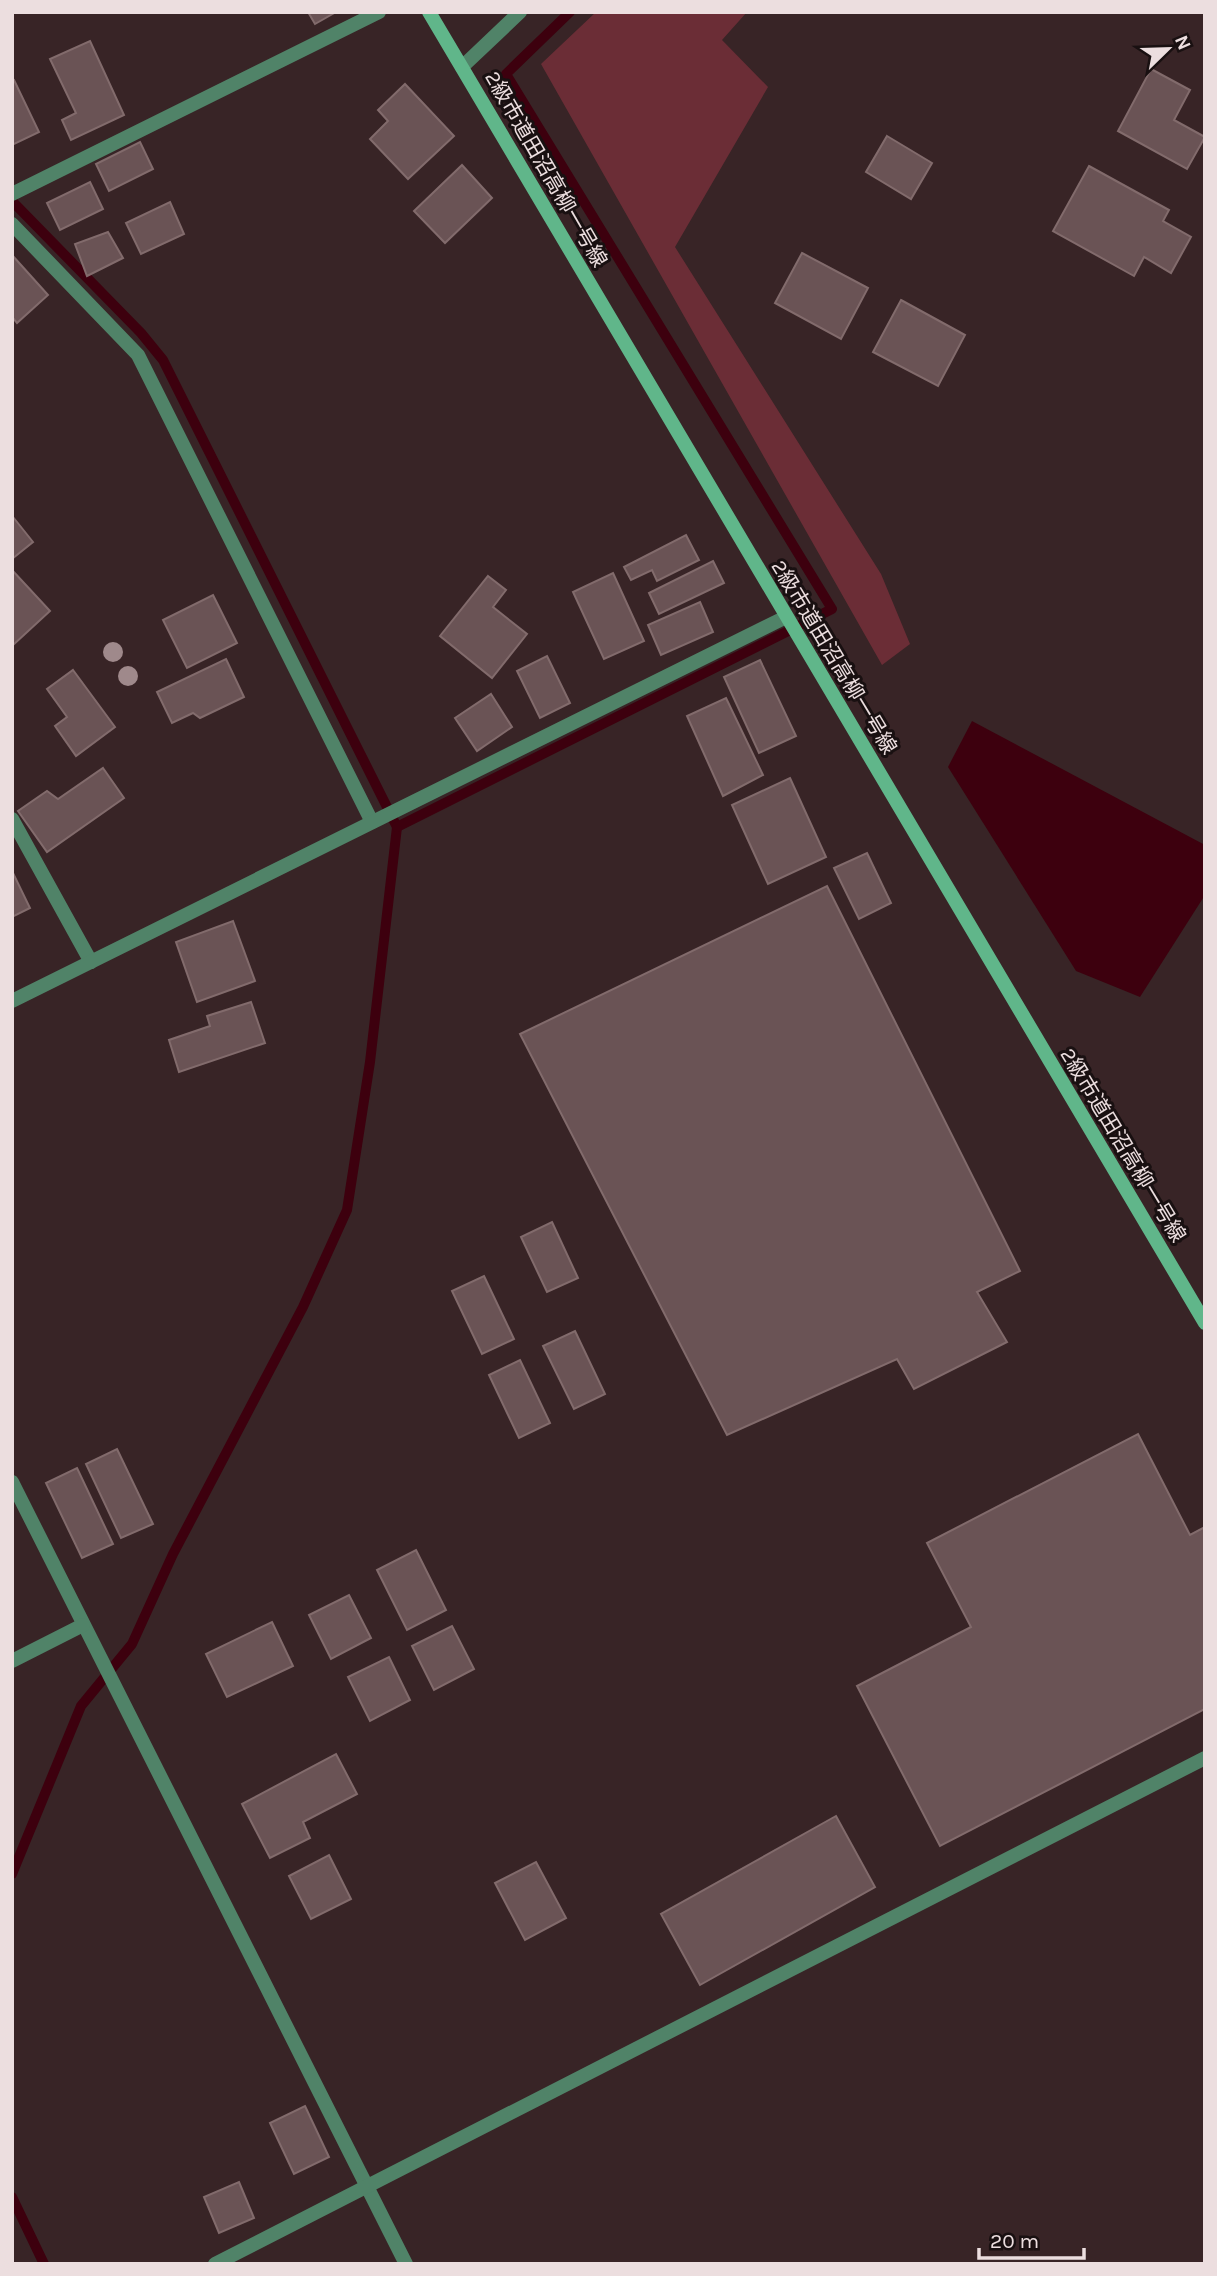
<svg xmlns="http://www.w3.org/2000/svg" width="1217" height="2276" viewBox="0 0 1217 2276" font-family="Karla,'Noto Sans JP',sans-serif">
<style>
.green{fill:#6b2d36}
.water{fill:#3d000e}
.lines{fill:none;stroke-linecap:round;stroke-linejoin:round}
.stream{stroke:#3d000e;stroke-width:10}
.building{fill:#6a5355;stroke:#826b6c;stroke-width:2}
.street{stroke:#508368;stroke-width:14}
.secondary{stroke:#60b68a;stroke-width:14}
.tree{fill:#9f898b}
.labels{text-anchor:middle;dominant-baseline:central;stroke-width:6;stroke-linejoin:round;paint-order:stroke}
.street-label{font-size:21px;fill:#ecdedf;stroke:#191011}
</style>
<rect width="100%" height="100%" fill="#382426"/>
<polygon class="green" points="596,12 747,12 722,40 768,87 675,247 881,574 910,644 882,665 541,64"/>
<polygon class="water" points="972,721 1205,845 1205,895 1140,997 1076,971 948,767"/>
<g class="lines">
<g class="stream">
<polyline points="12,201 141,333 163,360 397,827 370,1062 347,1210 303,1307 173,1554 132,1644 81,1706 12,1874"/>
<polyline points="397,827 832,609 506,74 570,12"/>
<polyline points="12,2197 44,2264"/>
</g>
</g>
<g class="building">
<polygon points="308,12 336,12 315,24"/>
<polygon points="90,41 124,115 71,140 62,120 76,113 50,59"/>
<polygon points="1151,69 1190,90 1174,120 1205,137 1187,169 1118,131"/>
<polygon points="14,80 39,132 12,145 12,81"/>
<polygon points="405,84 454,136 408,179 370,139 388,121 378,110"/>
<polygon points="887,136 932,163 911,199 866,172"/>
<polygon points="140,142 153,169 109,191 96,164"/>
<polygon points="462,165 492,198 445,243 414,211"/>
<polygon points="1089,166 1169,210 1163,221 1191,237 1171,273 1144,257 1134,276 1053,231"/>
<polygon points="90,182 103,209 60,230 47,203"/>
<polygon points="170,202 184,234 141,254 126,223"/>
<polygon points="108,232 123,258 87,276 75,244"/>
<polygon points="802,253 868,288 841,339 775,303"/>
<polygon points="12,255 48,295 17,323 12,317"/>
<polygon points="901,300 965,335 938,386 873,352"/>
<polygon points="13,517 33,542 12,559 12,518"/>
<polygon points="686,535 699,560 657,581 652,570 631,580 624,567"/>
<polygon points="713,561 724,583 659,614 649,593"/>
<polygon points="12,570 50,611 12,646"/>
<polygon points="613,573 644,641 604,659 573,592"/>
<polygon points="488,576 506,590 493,607 527,634 492,678 440,636"/>
<polygon points="213,595 237,643 187,668 163,620"/>
<polygon points="700,602 713,632 661,655 648,625"/>
<polygon points="547,656 570,703 540,718 517,671"/>
<polygon points="226,659 244,697 200,718 193,713 172,723 157,692"/>
<polygon points="760,660 796,736 759,753 724,677"/>
<polygon points="73,670 115,727 76,756 55,726 67,717 47,689"/>
<polygon points="491,694 512,727 477,751 455,718"/>
<polygon points="726,698 763,775 723,796 687,716"/>
<polygon points="103,768 124,798 47,852 18,811 47,791 58,799"/>
<polygon points="790,778 826,857 768,884 732,805"/>
<polygon points="867,853 891,903 859,919 834,868"/>
<polygon points="12,871 30,908 12,917"/>
<polygon points="827,886 1020,1271 977,1292 1007,1342 914,1389 897,1359 727,1435 520,1034"/>
<polygon points="233,921 255,981 197,1002 176,942"/>
<polygon points="251,1002 265,1043 179,1072 169,1040 210,1026 207,1016"/>
<polygon points="552,1222 578,1278 547,1292 521,1237"/>
<polygon points="484,1276 514,1339 482,1354 452,1291"/>
<polygon points="575,1331 605,1394 574,1409 543,1346"/>
<polygon points="520,1360 550,1423 519,1438 489,1375"/>
<polygon points="1138,1434 1190,1535 1205,1527 1205,1709 940,1846 857,1686 971,1627 927,1543"/>
<polygon points="117,1449 153,1524 121,1538 86,1464"/>
<polygon points="77,1468 113,1544 82,1558 46,1483"/>
<polygon points="416,1550 446,1610 407,1630 377,1570"/>
<polygon points="349,1595 371,1638 331,1659 309,1615"/>
<polygon points="272,1622 293,1666 227,1697 206,1654"/>
<polygon points="452,1626 474,1669 434,1690 412,1646"/>
<polygon points="389,1657 410,1700 370,1721 348,1677"/>
<polygon points="336,1754 357,1794 303,1822 310,1838 270,1858 242,1804"/>
<polygon points="836,1816 875,1887 700,1985 661,1914"/>
<polygon points="329,1855 351,1899 311,1919 289,1876"/>
<polygon points="536,1862 566,1918 525,1940 495,1883"/>
<polygon points="305,2106 329,2157 294,2174 270,2123"/>
<polygon points="239,2182 254,2218 219,2233 204,2197"/>
</g>
<g class="lines">
<g class="street">
<polyline points="462,67 520,12"/>
<polyline points="12,194 379,12"/>
<polyline points="12,224 138,355 372,822"/>
<polyline points="12,819 91,962"/>
<polyline points="12,1001 786,617"/>
<polyline points="12,1482 406,2264"/>
<polyline points="12,1661 83,1625"/>
<polyline points="215,2264 1205,1758"/>
</g>
<polyline class="secondary" points="429,12 1205,1323"/>
</g>
<g class="tree">
<circle cx="113" cy="652" r="10"/>
<circle cx="128" cy="676" r="10"/>
</g>
<g class="labels">
<g class="street-label">
<text transform="translate(546 169) rotate(60)">2級市道田沼高柳一号線</text>
<text transform="translate(834 657) rotate(59)">2級市道田沼高柳一号線</text>
<text transform="translate(1123 1145) rotate(59)">2級市道田沼高柳一号線</text>
</g>
</g>
<rect width="1217" height="2276" fill="none" stroke="#ecdedf" stroke-width="28"/>
<g transform="translate(1168 49) rotate(67)" stroke="#191011" stroke-width="5" paint-order="stroke">
<path d="M0-5L12 26L0 18L-12 26Z" fill="#ecdedf"/>
<text y="-10" font-size="19" font-weight="bold" text-anchor="middle" fill="#ecdedf">N</text>
</g>
<path d="M979 2248v10h105v-10" fill="none" stroke="#ecdedf" stroke-width="3.5"/>
<text x="990" y="2248" font-size="21" fill="#ecdedf" stroke="#191011" stroke-width="5" paint-order="stroke">20 m</text>
</svg>
